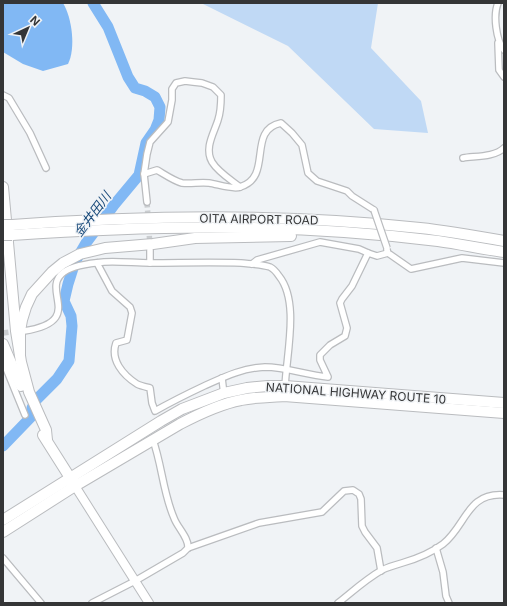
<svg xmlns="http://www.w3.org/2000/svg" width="507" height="606" viewBox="0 0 507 606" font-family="Inter,'Noto Sans JP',sans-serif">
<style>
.green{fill:#c0d9f5}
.water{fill:#81b8f4}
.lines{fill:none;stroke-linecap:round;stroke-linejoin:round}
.river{stroke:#81b8f4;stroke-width:11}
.street-tunnel{stroke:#cacdd0;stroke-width:5.5;stroke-dasharray:5.5 3;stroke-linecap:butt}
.street-casing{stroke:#babcbf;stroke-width:8}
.secondary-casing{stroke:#babcbf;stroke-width:10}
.highway-casing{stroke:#babcbf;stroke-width:12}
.street{stroke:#fff;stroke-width:5.5}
.secondary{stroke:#fff;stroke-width:8}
.highway{stroke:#fff;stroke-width:10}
.street-bridge-casing{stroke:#babcbf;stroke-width:8;stroke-linecap:butt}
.highway-bridge-casing{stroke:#babcbf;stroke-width:12;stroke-linecap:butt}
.street-bridge{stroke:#fff;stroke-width:5.5}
.highway-bridge{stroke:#fff;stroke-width:10}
.labels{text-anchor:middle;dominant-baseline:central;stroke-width:3;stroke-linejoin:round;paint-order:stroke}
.street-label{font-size:12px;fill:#343536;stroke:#f0f3f6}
.water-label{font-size:13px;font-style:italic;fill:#1a4b7b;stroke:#f0f3f6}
</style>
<rect width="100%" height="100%" fill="#f0f3f6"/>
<polygon class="green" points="201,3 378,3 371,48 421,101 428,133 374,129 288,46"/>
<path class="water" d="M3,3H63C72,18 76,48 68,64L43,71L23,64L3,52Z"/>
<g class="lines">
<polyline class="river" points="3,446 31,417 32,408 36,400 57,379 69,361 72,326 71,316 64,301 68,284 75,262 86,243 114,205 139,175 146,143 155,130 159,120 160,107 155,97 145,91 135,88 128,77 108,27 93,3"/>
<g class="street-tunnel">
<polyline points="147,202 150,246"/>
<polyline points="3,333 17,331"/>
</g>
<g class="street-casing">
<g id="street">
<path d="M498,3C493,15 496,40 504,50"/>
<polyline points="498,43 499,70 504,77"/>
<polyline points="3,95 9,98 30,133 46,168"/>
<path d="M463,158C475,156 495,157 504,148"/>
<path d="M144,174L157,170C164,174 174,181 182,183C191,184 200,182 209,183C217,184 233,190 240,187C274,177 246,130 281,123L292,133L302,145L308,173L317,181L347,191L352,196L374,210"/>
<path d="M147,202L144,174L147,154L150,142L168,122L172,100V89L176,83L185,81L193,82L202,83L213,87L221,95C221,103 221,111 218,120C214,133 204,148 212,162C218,172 231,180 240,187"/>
<polyline points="387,250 388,253 411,269 462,258 504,263"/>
<path d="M97,263L112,291L130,307L132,313L127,340L116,343C110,360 123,375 137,384C141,386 146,387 150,388L152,403L155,411C171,402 187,394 204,386C224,377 242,368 265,367C286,367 306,375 328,377L320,360V355L330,345L345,336L347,328L340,303L342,299L352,286L368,253L377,256L388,253"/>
<polyline points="150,263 150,250"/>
<polyline points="252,264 257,260 320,242 359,249 368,253"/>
<path d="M24,331C87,321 39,290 64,272C74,265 92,263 104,262C119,261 135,263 150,263C180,263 210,262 241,263C250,264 261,264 270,267C274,269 277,273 279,276C300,302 286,355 285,388"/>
<polyline points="3,361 25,415"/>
<polyline points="222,378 224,395"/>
<path d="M153,440C162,465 163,493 174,518C177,527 189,538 188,548"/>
<polyline points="436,548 443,572 446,596 449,603"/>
<polyline points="3,558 41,603"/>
<polyline points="92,603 135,581 183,553 188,548 259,523 322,512 344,491 353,490 359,494 361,499 362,526 365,532 377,548 381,571"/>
<path d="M338,603C352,592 366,579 382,570C388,567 395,565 402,563C416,559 431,553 443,544C466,526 467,492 504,495"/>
</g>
</g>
<g class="secondary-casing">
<polyline id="secondary" points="75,486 149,603"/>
</g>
<g class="highway-casing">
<g id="highway">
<polyline points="3,187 16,331 21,362 29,392 46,430 47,440"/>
<path d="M12,225C148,215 285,213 420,228C448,231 476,236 504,241"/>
<path d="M12,235C154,225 297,223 438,241C460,244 482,249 504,252"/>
<polyline points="3,344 21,386"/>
<polyline points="20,354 20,331 22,320 26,307 32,294 52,272 63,263 80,254 105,248 153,244 195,238 291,236"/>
<polyline points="43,435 74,484"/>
<polyline points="3,520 161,421 182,409 224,393 247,388 268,386 285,386 504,403"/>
<path d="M3,532L75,486L180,424C199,414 220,404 241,400C255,397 270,397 284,396L504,413"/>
</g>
</g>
<use href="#street" class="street"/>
<use href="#secondary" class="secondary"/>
<use href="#highway" class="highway"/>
<g class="street-bridge-casing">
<polyline id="street-bridge" points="374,210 387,248"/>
</g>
<g class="highway-bridge-casing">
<g id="highway-bridge">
<polyline points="3,225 12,225"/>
<polyline points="3,235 12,235"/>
</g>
</g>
<use href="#street-bridge" class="street-bridge"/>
<use href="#highway-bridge" class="highway-bridge"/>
</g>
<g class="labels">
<g class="street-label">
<text transform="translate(259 219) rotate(1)">OITA AIRPORT ROAD</text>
<text transform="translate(356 393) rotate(4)">NATIONAL HIGHWAY ROUTE 10</text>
</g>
<g class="water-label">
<text transform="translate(92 214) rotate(-53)">金井田川</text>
</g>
</g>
<rect width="507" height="606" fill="none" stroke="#343536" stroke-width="8"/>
<g transform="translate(28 28) rotate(44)" stroke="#f0f3f6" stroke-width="3" paint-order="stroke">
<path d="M0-3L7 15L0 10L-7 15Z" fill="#343536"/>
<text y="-6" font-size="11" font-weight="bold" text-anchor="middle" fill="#343536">N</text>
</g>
</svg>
